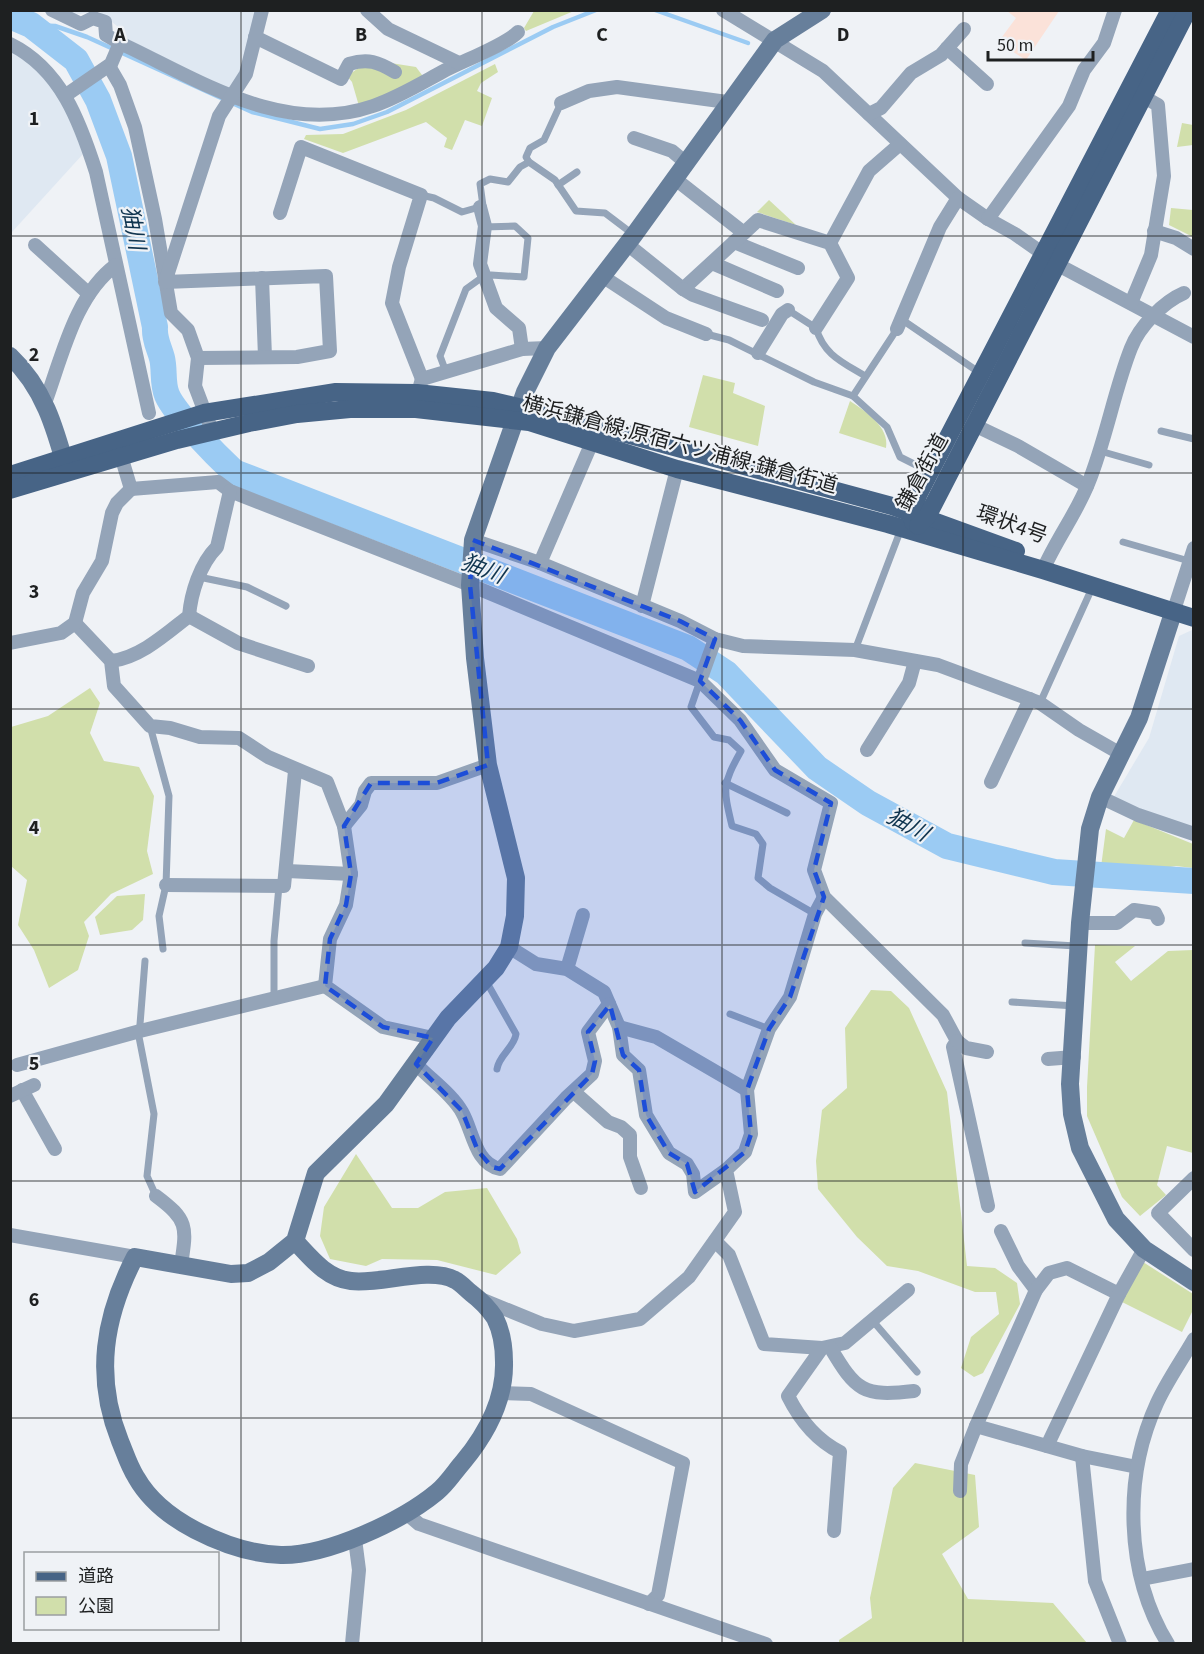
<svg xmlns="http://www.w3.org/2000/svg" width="1204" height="1654" viewBox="0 0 1204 1654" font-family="'Source Sans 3','Noto Sans JP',sans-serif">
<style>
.built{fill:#dfe8f2}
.industrial{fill:#fbe2d9}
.green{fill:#d1dfab}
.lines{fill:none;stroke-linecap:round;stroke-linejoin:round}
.stream{stroke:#9bcbf3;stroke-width:4.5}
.river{stroke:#9bcbf3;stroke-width:26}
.lane{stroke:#94a4b8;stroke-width:7}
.street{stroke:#94a4b8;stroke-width:14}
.secondary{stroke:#677f9b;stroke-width:18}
.primary{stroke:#476486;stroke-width:18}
.marked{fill:#1d4ed8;fill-opacity:0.2;stroke:#1d4ed8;stroke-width:4.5;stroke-dasharray:12 8;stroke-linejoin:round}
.grid{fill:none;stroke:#1e2021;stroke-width:1.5;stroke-opacity:0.55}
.labels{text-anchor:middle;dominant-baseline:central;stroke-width:4.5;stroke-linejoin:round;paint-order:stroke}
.street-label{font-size:21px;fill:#1e2021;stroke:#eff2f6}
.water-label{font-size:22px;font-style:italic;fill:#103550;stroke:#eff2f6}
.grid-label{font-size:20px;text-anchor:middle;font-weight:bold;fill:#1e2021;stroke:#eff2f6;stroke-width:4.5;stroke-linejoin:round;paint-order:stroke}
</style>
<rect width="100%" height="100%" fill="#eff2f6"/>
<g class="built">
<polygon points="63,11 258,11 242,73 230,90 121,36 117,26 98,11 73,15"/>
<polygon points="11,48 40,71 58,90 83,154 12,232"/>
<polygon points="1192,630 1193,630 1193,829 1112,800 1149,738 1179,636"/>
</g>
<polygon class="industrial" points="1007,11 1059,11 1026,60 1007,48 1004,51 996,45 1016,18"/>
<g class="green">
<polygon points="534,11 534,10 574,11 526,31 524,28"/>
<polygon points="378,61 416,67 428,83 361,113 352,82 347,76 360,67"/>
<polygon points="495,64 498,72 481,83 477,91 492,98 482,126 465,120 452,150 444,147 447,138 426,122 343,153 304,139 306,135 343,134 406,110"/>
<polygon points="1182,123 1193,125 1193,145 1177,147"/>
<polygon points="769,200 796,225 757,212"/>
<polygon points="1171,208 1193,210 1193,237 1169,225"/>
<polygon points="703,375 735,383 733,393 765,406 758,446 689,427"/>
<path d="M850,401C865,411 890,427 886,448L839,433Z"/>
<polygon points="90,688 100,703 90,733 104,761 139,767 154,796 147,851 153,874 111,894 84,922 89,936 78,970 49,988 34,950 18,925 27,880 11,866 11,727 48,716"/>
<polygon points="1134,820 1193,844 1193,868 1176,866 1141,872 1101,867 1106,829 1124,838"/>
<polygon points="145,894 143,920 132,930 100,935 95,917 117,896"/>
<polygon points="1095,945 1135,946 1115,962 1131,981 1168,951 1193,950 1193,1153 1167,1146 1157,1185 1166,1195 1140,1216 1122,1197 1087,1116 1087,1087"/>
<polygon points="871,990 891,991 909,1008 947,1092 967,1266 995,1268 1017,1283 1020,1304 983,1373 974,1377 961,1368 971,1337 999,1314 996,1292 975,1292 918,1271 887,1266 857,1237 818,1189 816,1161 822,1110 847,1088 845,1028"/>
<polygon points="356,1154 392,1208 418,1208 445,1192 487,1188 517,1239 521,1253 496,1275 437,1260 382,1259 366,1266 330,1259 320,1236 324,1207"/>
<polygon points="1143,1262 1193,1294 1193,1310 1182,1332 1122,1302"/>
<polygon points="915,1463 975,1475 979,1527 942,1554 968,1599 1053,1603 1087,1643 839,1644 839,1640 872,1618 870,1598 893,1488"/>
</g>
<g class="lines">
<g class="stream">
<polyline points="655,10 748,43"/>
<polyline points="31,25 55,26 87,37 252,112 320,129 353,124 387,112 553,27 596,10"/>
</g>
<path class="river" d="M10,16L31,25L76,60L98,100L119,156L155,327C154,339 159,347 162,358C165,370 162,383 167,395C175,414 218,457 234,472L688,648L726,673L817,768L868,803L947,846L1054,872L1194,881"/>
<g class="lane">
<polyline points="561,103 544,140 530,148 526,157 529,162 555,180 576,211 605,213 634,235"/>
<polyline points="558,185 577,172"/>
<polyline points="421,195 434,198 462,212 483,206 480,184 490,179 508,182 520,167 529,162"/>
<polyline points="484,227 515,226 528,238 524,277 491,275 485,279"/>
<path d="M788,310L816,328C824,355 842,362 865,376"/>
<polyline points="901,319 980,373"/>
<polyline points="706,334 729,340 814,382 853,396 887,427 900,457 928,471"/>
<polyline points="446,372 440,356 466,289 484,276"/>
<polyline points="853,396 897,329"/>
<polyline points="1161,431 1194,439"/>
<polyline points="1100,451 1149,465"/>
<polyline points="1123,542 1189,561"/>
<polyline points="199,577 247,587 286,606"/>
<polyline points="855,650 901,529"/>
<path d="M700,681L691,707L714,737L729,740L741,751C722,785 723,788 732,826L756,834L763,844L758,878L770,888L815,914"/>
<polyline points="1040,703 1092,588"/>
<polyline points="150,726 169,796 166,885 159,916 163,949"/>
<polyline points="725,783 787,813"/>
<polyline points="1025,943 1076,946"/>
<polyline points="145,961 139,1037 154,1114 147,1176 156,1196"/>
<path d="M486,981L516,1034C514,1048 499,1055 497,1069"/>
<polyline points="274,997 274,941 279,886"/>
<polyline points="1012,1002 1075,1006"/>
<polyline points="730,1014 769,1029"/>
<polyline points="872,1320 917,1372"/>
</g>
<g class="street">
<path d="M52,10L81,24L93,18L105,22L106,35L120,43C199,80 283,137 373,106C397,98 420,84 442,72C462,61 504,46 518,32"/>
<polyline points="367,10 388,29 459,63"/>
<polyline points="723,10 823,71 958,198 988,219 1015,234 1062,267 1194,337"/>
<path d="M255,37L341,79L349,64C368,58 378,62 395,72"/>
<path d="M10,44C61,69 80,122 96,172L149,413"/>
<polyline points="947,48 987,84"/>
<polyline points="109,66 120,85 135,127 155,219 171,313 188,330 198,358 195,386 212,431"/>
<polyline points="66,95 111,64 120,43"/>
<polyline points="561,103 589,91 617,87 727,102"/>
<polyline points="869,114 881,108 911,73 941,55 964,29"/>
<polyline points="634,138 672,151 685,162"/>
<polyline points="674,178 744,233"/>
<polyline points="480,207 485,226 480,264 496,308 519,328 522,349"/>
<polyline points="280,213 301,147 421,195 399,267 392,303 422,379"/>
<polyline points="988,219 1069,106 1084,70 1104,43 1115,10"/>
<polyline points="1154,231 1176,238 1194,249"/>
<polyline points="734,242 798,268"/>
<polyline points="830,243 869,171 900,144"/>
<polyline points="627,244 683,289 758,220 830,243 848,278 816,328"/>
<polyline points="35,245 89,294"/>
<polyline points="712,263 777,291"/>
<polyline points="602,276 666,318 706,334"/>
<polyline points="262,278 265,357"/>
<polyline points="683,289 693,295 762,320"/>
<polyline points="1131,303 1151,255 1164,176 1158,105 1144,97"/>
<polyline points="897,329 940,227 958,198"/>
<polyline points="758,353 782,314 788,310"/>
<polyline points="198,358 297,357 330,351 326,276 165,282 219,116 246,74 262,10"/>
<polyline points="420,386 422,379 522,349 547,348"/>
<path d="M45,403C62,357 75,295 116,265"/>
<polyline points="974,425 1018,446 1087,486"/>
<polyline points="131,489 218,482 230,491 470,585 700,681 740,720 775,770 831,803 814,870 824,897 943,1015 957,1041 953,1047 988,1206"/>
<polyline points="473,540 540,563 680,621 715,639 743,646 855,650 938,665 1040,703 1079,730 1121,754"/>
<polyline points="540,563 593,440"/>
<path d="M1043,570C1056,540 1076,514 1088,484C1106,440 1114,391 1131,348C1139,327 1163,302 1184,293"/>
<polyline points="642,606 677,469"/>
<polyline points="1173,613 1194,548"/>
<polyline points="189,616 238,643 308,666"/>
<polyline points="75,623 111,661 114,686 150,726 170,728 200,737 239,738 268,757 327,782 344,826 351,874 346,905 330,939 325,986 383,1027 433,1038"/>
<polyline points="10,643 61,633 75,623 83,593 102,561 112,513 117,503 131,489 121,456"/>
<path d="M111,661C140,658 167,633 189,616C191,593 200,564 217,547L230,491"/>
<polyline points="700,681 715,639"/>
<polyline points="867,750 909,683 915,661"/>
<polyline points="991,782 1030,699"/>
<polyline points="1100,797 1138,815 1194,834"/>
<polyline points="344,826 361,805 365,791 371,783 437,783 488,765"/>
<polyline points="287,871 351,874"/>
<polyline points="166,885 284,886 295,771"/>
<polyline points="1080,923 1117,923 1134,910 1155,913 1158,919"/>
<polyline points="509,947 536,964 567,969 604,992 619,1027 623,1055 639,1070 646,1115 669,1153 687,1164 693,1174 695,1192 726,1170"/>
<polyline points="567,969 583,915"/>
<polyline points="619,1027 656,1037 747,1090"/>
<polyline points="957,1041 966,1048 987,1052"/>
<polyline points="1048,1059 1074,1057"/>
<path d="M416,1064C430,1079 452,1094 462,1112C473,1131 475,1164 500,1169L566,1098L592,1074L595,1061L588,1032L609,1004"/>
<polyline points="17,1065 140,1031 325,986"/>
<polyline points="22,1090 55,1149"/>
<polyline points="574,1092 608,1122 621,1127 630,1135 630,1157 641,1188"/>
<polyline points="10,1096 34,1085"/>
<polyline points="1194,1178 1158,1213 1194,1250"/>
<path d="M156,1196C188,1220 187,1226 181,1265"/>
<polyline points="1001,1231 1018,1266 1036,1290"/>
<polyline points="10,1235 135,1257"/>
<polyline points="715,1241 729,1255 764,1344 822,1348 845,1343 908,1290"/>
<polyline points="1119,1294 1067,1268 1049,1273 1036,1290 976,1426 1082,1456 1137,1467"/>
<polyline points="483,1300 542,1324 574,1331 640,1319 689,1277 735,1212 726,1170 745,1152 751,1134 747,1090 769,1029 790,997 815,914 824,897"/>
<path d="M830,1347C856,1391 863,1397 914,1391"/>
<path d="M822,1348L788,1396C800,1420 816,1440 840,1452L834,1531"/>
<polyline points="500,1393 531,1394 683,1463 658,1595 649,1604"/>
<polyline points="1047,1446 1119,1294 1144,1249"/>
<polyline points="1082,1456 1095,1581 1120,1644"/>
<polyline points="960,1491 961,1464 976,1426"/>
<polyline points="407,1514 419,1524 766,1644"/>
<polyline points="1142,1579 1194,1569"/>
<polyline points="352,1644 359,1570 355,1539"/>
<path d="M1168,1644C1125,1574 1123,1477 1157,1403C1167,1381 1182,1360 1194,1339"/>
</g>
<g class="secondary">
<path d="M10,356C44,388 55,428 67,471"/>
<polyline points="1173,613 1139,718 1100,797 1090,829 1080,923 1070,1084 1072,1114 1080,1148 1116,1219 1144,1249 1194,1282"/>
<path d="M295,1241C311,1258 326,1278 351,1281C380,1285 429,1266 455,1280C461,1283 466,1289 471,1293C479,1299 489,1309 495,1318C502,1332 504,1347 504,1362C505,1400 487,1433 463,1462C455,1471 447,1484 437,1492C402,1521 327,1556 281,1555C250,1554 222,1544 195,1530C172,1518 149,1500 136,1477C129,1466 125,1453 120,1441C94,1376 104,1317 135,1257L231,1274L248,1273L269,1262L295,1241L316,1173L386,1104L448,1018L496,968L509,947L515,916L516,878L488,765L475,658L470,585L473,540L525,392L547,348L634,235L775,40L822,10"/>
</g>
<g class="primary">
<polyline points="10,475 204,413 336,392 417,393 493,401 593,425 892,506 1016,551"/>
<polyline points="10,490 177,440 249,423 297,414 350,409 416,409 529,422 677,469 888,524 1043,570 1194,618"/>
<polyline points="913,522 912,512 919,493 1170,10"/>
<polyline points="918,526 927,517 1188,10"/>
</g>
</g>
<path class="marked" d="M473,540L680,621L715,639L700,681L740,720L775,770L831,803L814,870L824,897L790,997L769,1029L747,1090L751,1134L745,1152L695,1192L687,1164L669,1153L646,1115L639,1070L623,1055L610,1005L588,1032L595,1061L592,1074L500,1169L492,1167L478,1151L462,1111L416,1064L433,1038L383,1027L325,986L330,939L346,905L351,874L344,826L371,783H437L488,765L470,585Z"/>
<path class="grid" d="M241,10V1644M482,10V1644M722,10V1644M963,10V1644M10,236H1194M10,473H1194M10,709H1194M10,945H1194M10,1181H1194M10,1418H1194"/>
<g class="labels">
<g class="street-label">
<text transform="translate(680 444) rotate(15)">横浜鎌倉線;原宿六ツ浦線;鎌倉街道</text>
<text transform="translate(922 472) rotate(-61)">鎌倉街道</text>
<text transform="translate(1012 524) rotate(20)">環状4号</text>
</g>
<g class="water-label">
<text transform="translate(133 228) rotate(79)">㹨川</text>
<text transform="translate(483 569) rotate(21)">㹨川</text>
<text transform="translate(908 825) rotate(29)">㹨川</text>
</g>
</g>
<g class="grid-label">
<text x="120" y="41">A</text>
<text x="361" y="41">B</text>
<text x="602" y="41">C</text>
<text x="843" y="41">D</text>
<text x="34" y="125">1</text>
<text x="34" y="361">2</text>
<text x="34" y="598">3</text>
<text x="34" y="834">4</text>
<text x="34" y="1070">5</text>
<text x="34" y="1306">6</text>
</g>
<rect width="1204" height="1654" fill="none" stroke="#1e2021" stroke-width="24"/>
<rect x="24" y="1552" width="195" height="78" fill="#eff2f6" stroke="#9b9ea1" stroke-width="1.5"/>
<rect x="36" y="1572" width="30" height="9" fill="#476486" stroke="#9b9ea1" stroke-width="1.5"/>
<text x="78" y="1582" font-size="18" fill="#1e2021">道路</text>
<rect x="36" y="1597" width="30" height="18" fill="#d1dfab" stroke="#9b9ea1" stroke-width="1.5"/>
<text x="78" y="1612" font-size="18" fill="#1e2021">公園</text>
<path d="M988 51v9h105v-9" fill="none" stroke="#1e2021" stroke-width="3"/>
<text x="997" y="51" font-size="18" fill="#1e2021" stroke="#eff2f6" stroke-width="4.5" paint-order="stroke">50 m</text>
</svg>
